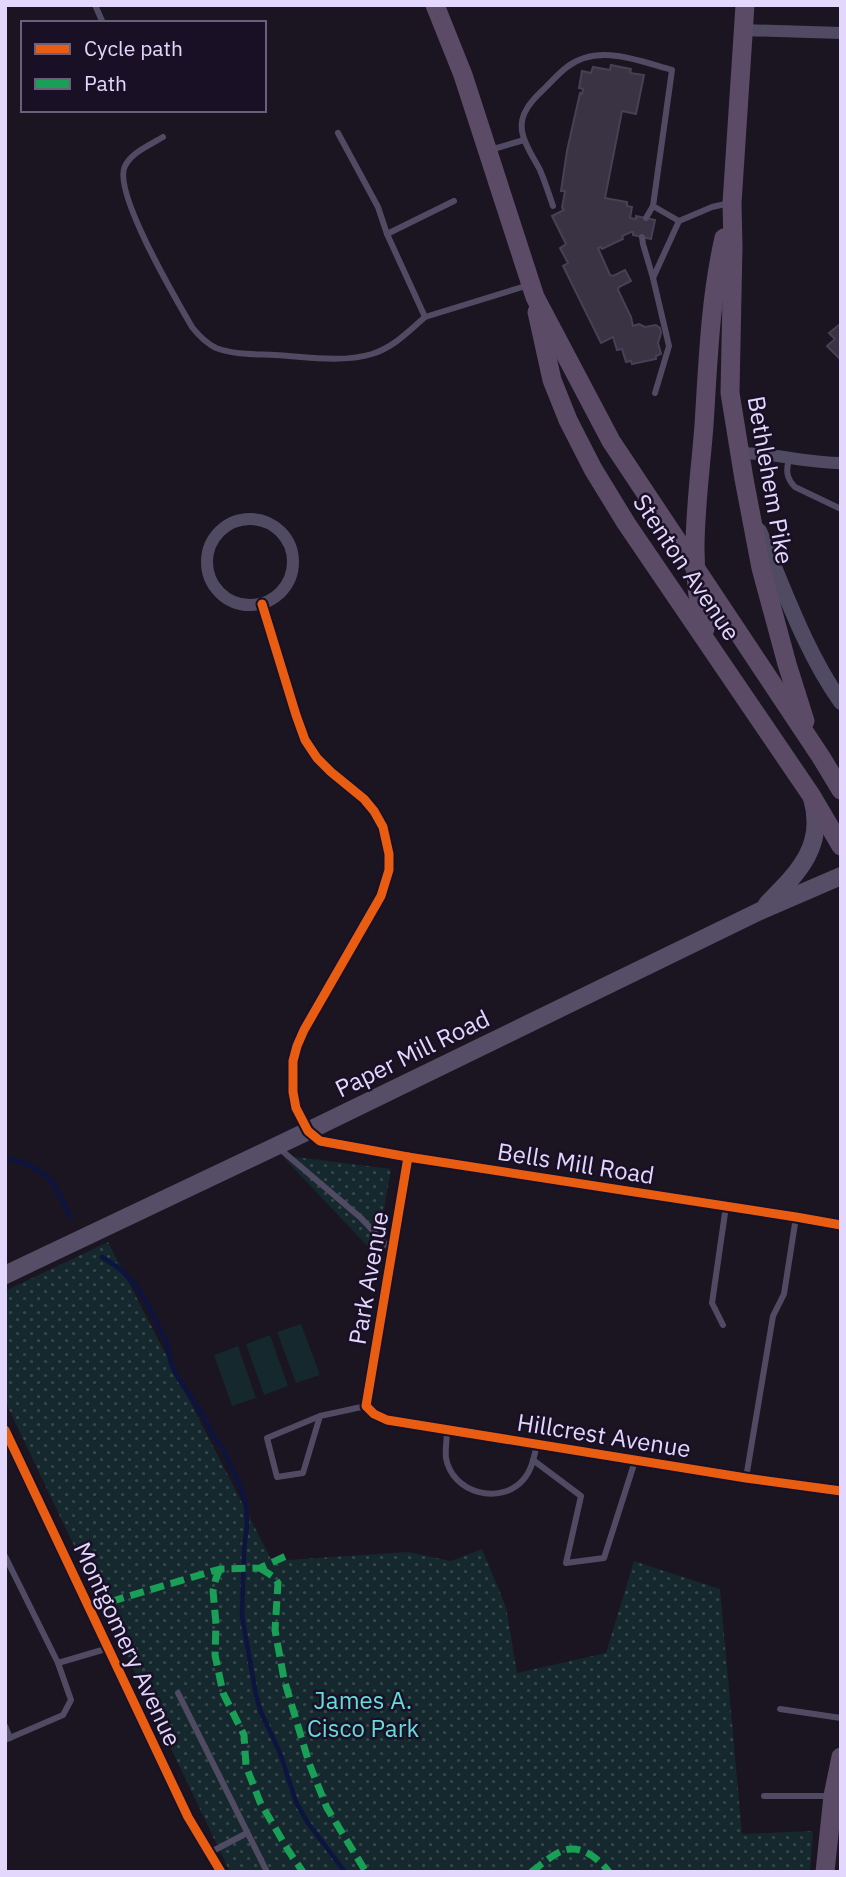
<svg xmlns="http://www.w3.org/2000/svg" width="846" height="1877" viewBox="0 0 846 1877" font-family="'IBM Plex Sans',sans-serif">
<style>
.grass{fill:#14282e}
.park{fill:url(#park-dots)}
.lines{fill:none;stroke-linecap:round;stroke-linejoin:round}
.stream{stroke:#0d1440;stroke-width:4.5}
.building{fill:#3a3343;stroke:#484055;stroke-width:2}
.service{stroke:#504b62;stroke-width:6}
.minor{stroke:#504b62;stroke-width:12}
.tertiary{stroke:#504b62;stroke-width:16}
.secondary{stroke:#564e67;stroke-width:18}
.primary{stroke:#5b4b66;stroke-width:19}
.quiet{stroke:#1a9f57;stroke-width:7;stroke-dasharray:14 7;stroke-linecap:butt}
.cycleway-casing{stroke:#191026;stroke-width:13}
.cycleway{stroke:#e95d12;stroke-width:9}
.labels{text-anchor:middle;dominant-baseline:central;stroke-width:5;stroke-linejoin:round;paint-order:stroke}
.street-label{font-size:24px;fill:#e4d7fe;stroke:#191026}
.park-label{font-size:24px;fill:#64dcd9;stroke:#191026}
</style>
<defs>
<pattern id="park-dots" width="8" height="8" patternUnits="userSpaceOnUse" patternTransform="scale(1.75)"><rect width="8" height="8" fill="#14282e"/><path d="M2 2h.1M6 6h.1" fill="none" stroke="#36464d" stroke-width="1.8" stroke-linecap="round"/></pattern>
</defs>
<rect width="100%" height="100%" fill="#1a1521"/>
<g class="grass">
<polygon points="301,1324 320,1375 296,1383 277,1332"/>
<polygon points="270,1335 288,1386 264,1395 246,1344"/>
<polygon points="238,1346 256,1398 232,1406 214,1355"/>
</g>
<g class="park">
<polygon points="288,1156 391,1169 376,1255 284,1158"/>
<polygon points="108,1242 272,1561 408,1552 451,1561 482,1549 506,1607 517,1673 606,1653 634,1561 720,1589 742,1834 813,1831 810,1872 230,1872 5,1401 5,1291"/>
</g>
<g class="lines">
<g class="stream">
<path d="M5,1157C47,1169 53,1178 70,1217"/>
<polyline points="102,1257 119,1268 137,1287 147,1303 167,1343 171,1364 178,1378 205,1418 213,1436 223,1449 241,1488 246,1505 247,1525 244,1550 242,1616 256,1695 261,1712 280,1753 296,1802 308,1823 345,1872"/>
</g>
</g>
<g class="building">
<polygon points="611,65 631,69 630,73 644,75 636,114 622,111 605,198 627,202 627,206 632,207 630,218 636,219 636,216 655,220 651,239 633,235 633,232 631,232 622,236 623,239 602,249 601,247 598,248 610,275 613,276 625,270 631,281 619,287 618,290 631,317 633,326 639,324 645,327 656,325 660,328 661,333 658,343 661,354 656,356 656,359 632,364 631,361 626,362 622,349 617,350 613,337 601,343 563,266 568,263 560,248 566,244 552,216 564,210 562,208 565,191 561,191 567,151 580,93 582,94 583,89 579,88 582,71 591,73 593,67 610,70"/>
<polygon points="840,324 841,325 841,360 827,346 835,339 829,333"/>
</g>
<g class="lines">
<g class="service">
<polyline points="95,5 103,23"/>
<polyline points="338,133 378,207 387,234"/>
<path d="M163,137C150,145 132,152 125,166C112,191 177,301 192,327C199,336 206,343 216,348C235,355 256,354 275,355C307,357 342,363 372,354C394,347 409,331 425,317"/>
<polyline points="490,150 524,140"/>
<polyline points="454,201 387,234 425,317 529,285"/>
<path d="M553,206C549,194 545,182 540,170C534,158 524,145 522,131C519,114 532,100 544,89C551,82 559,73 567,67C598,43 639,61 672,70L653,206L679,221"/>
<polyline points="646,218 653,206"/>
<polyline points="642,237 643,244 653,278"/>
<polyline points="655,393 669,346 653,278 679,221 712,207 730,203"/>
<path d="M789,459C786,470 786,478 795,487L841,509"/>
<polyline points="280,1149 361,1218 391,1250"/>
<polyline points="723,1325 712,1303 726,1206"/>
<polyline points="320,1416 303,1473 277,1477 267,1438 320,1416 366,1406"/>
<path d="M447,1430C447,1439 445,1449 446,1458C452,1493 500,1506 523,1480C532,1470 534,1457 537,1444"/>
<polyline points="533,1460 581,1496 566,1563 604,1558 635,1461"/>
<polyline points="746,1478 773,1316 784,1294 796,1217"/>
<polyline points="5,1556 58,1663 109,1648"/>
<polyline points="178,1693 267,1872"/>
<polyline points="780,1709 841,1718"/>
<polyline points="5,1726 10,1738"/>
<polyline points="5,1740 63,1715 71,1700 58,1663"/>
<polyline points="764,1796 832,1796"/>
<polyline points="209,1853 247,1833"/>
</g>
<g class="minor">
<polyline points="743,30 841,33"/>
<path d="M740,453C774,453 807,463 841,463"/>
<circle cx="250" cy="562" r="43"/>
<polyline points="262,604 296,715 305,740 317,758 331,772 364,799 374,811 383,827 389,854 389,870 381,896 304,1030 297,1046 293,1061 293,1092 296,1108 308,1131 320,1141 408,1157 796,1217 841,1225"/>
<polyline points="408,1157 366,1406 374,1414 387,1420 746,1478 841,1491"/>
<polyline points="5,1430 188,1817 221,1872"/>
</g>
<path class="tertiary" d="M759,531C784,589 805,651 841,702"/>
<g class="secondary">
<path d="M767,904C798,873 826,846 812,798"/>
<polyline points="5,1275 308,1131 760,911 841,876"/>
</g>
<g class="primary">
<polyline points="435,5 463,75 535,297 611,441 821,757 841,790"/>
<polyline points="745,5 732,203 733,246 730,393 744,479 761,568 787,664 805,721"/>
<polyline points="537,312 552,380 568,420 593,469 626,523 811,795 841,846"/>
<path d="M705,629C686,563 699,492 704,425C708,363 710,299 724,238"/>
<polyline points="825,1872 833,1796 841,1757"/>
</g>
<g class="quiet">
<polyline points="260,1568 274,1577 278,1583 275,1630 284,1679 309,1763 327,1808 366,1872"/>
<polyline points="220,1569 216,1578 213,1591 216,1624 215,1655 223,1693 244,1735 246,1766 260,1802 288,1850 303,1872"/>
<polyline points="91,1610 106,1603 220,1569 260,1568 286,1556"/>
<path d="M531,1872C541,1865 554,1853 565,1850C582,1845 599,1859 609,1872"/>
</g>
<g class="cycleway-casing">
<g id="cycleway">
<polyline points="262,604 296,715 305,740 317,758 331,772 364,799 374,811 383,827 389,854 389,870 381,896 304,1030 297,1046 293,1061 293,1092 296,1108 308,1131 320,1141 408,1157 796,1217 841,1225"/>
<polyline points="408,1157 366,1406 374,1414 387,1420 746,1478 841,1491"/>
<polyline points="5,1430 188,1817 221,1872"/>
</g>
</g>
<use href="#cycleway" class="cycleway"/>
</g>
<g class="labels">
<g class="street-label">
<text transform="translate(771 480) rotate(80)">Bethlehem Pike</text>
<text transform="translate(687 567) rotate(56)">Stenton Avenue</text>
<text transform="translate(412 1053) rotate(-26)">Paper Mill Road</text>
<text transform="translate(576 1163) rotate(9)">Bells Mill Road</text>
<text transform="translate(368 1278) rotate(-80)">Park Avenue</text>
<text transform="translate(604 1435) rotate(9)">Hillcrest Avenue</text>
<text transform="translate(128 1644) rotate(65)">Montgomery Avenue</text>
</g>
<g class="park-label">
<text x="363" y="1700">James A.<tspan x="363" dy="28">Cisco Park</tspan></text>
</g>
</g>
<rect width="846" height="1877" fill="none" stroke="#e4d7fe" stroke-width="14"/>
<rect x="21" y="21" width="245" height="91" fill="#191026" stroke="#6a607c" stroke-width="2"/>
<rect x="35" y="44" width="35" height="10" fill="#e95d12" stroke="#6a607c" stroke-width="2"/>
<text x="84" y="56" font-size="21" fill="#e4d7fe">Cycle path</text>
<rect x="35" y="79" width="35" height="10" fill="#1a9f57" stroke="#6a607c" stroke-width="2"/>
<text x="84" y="91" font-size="21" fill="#e4d7fe">Path</text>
</svg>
